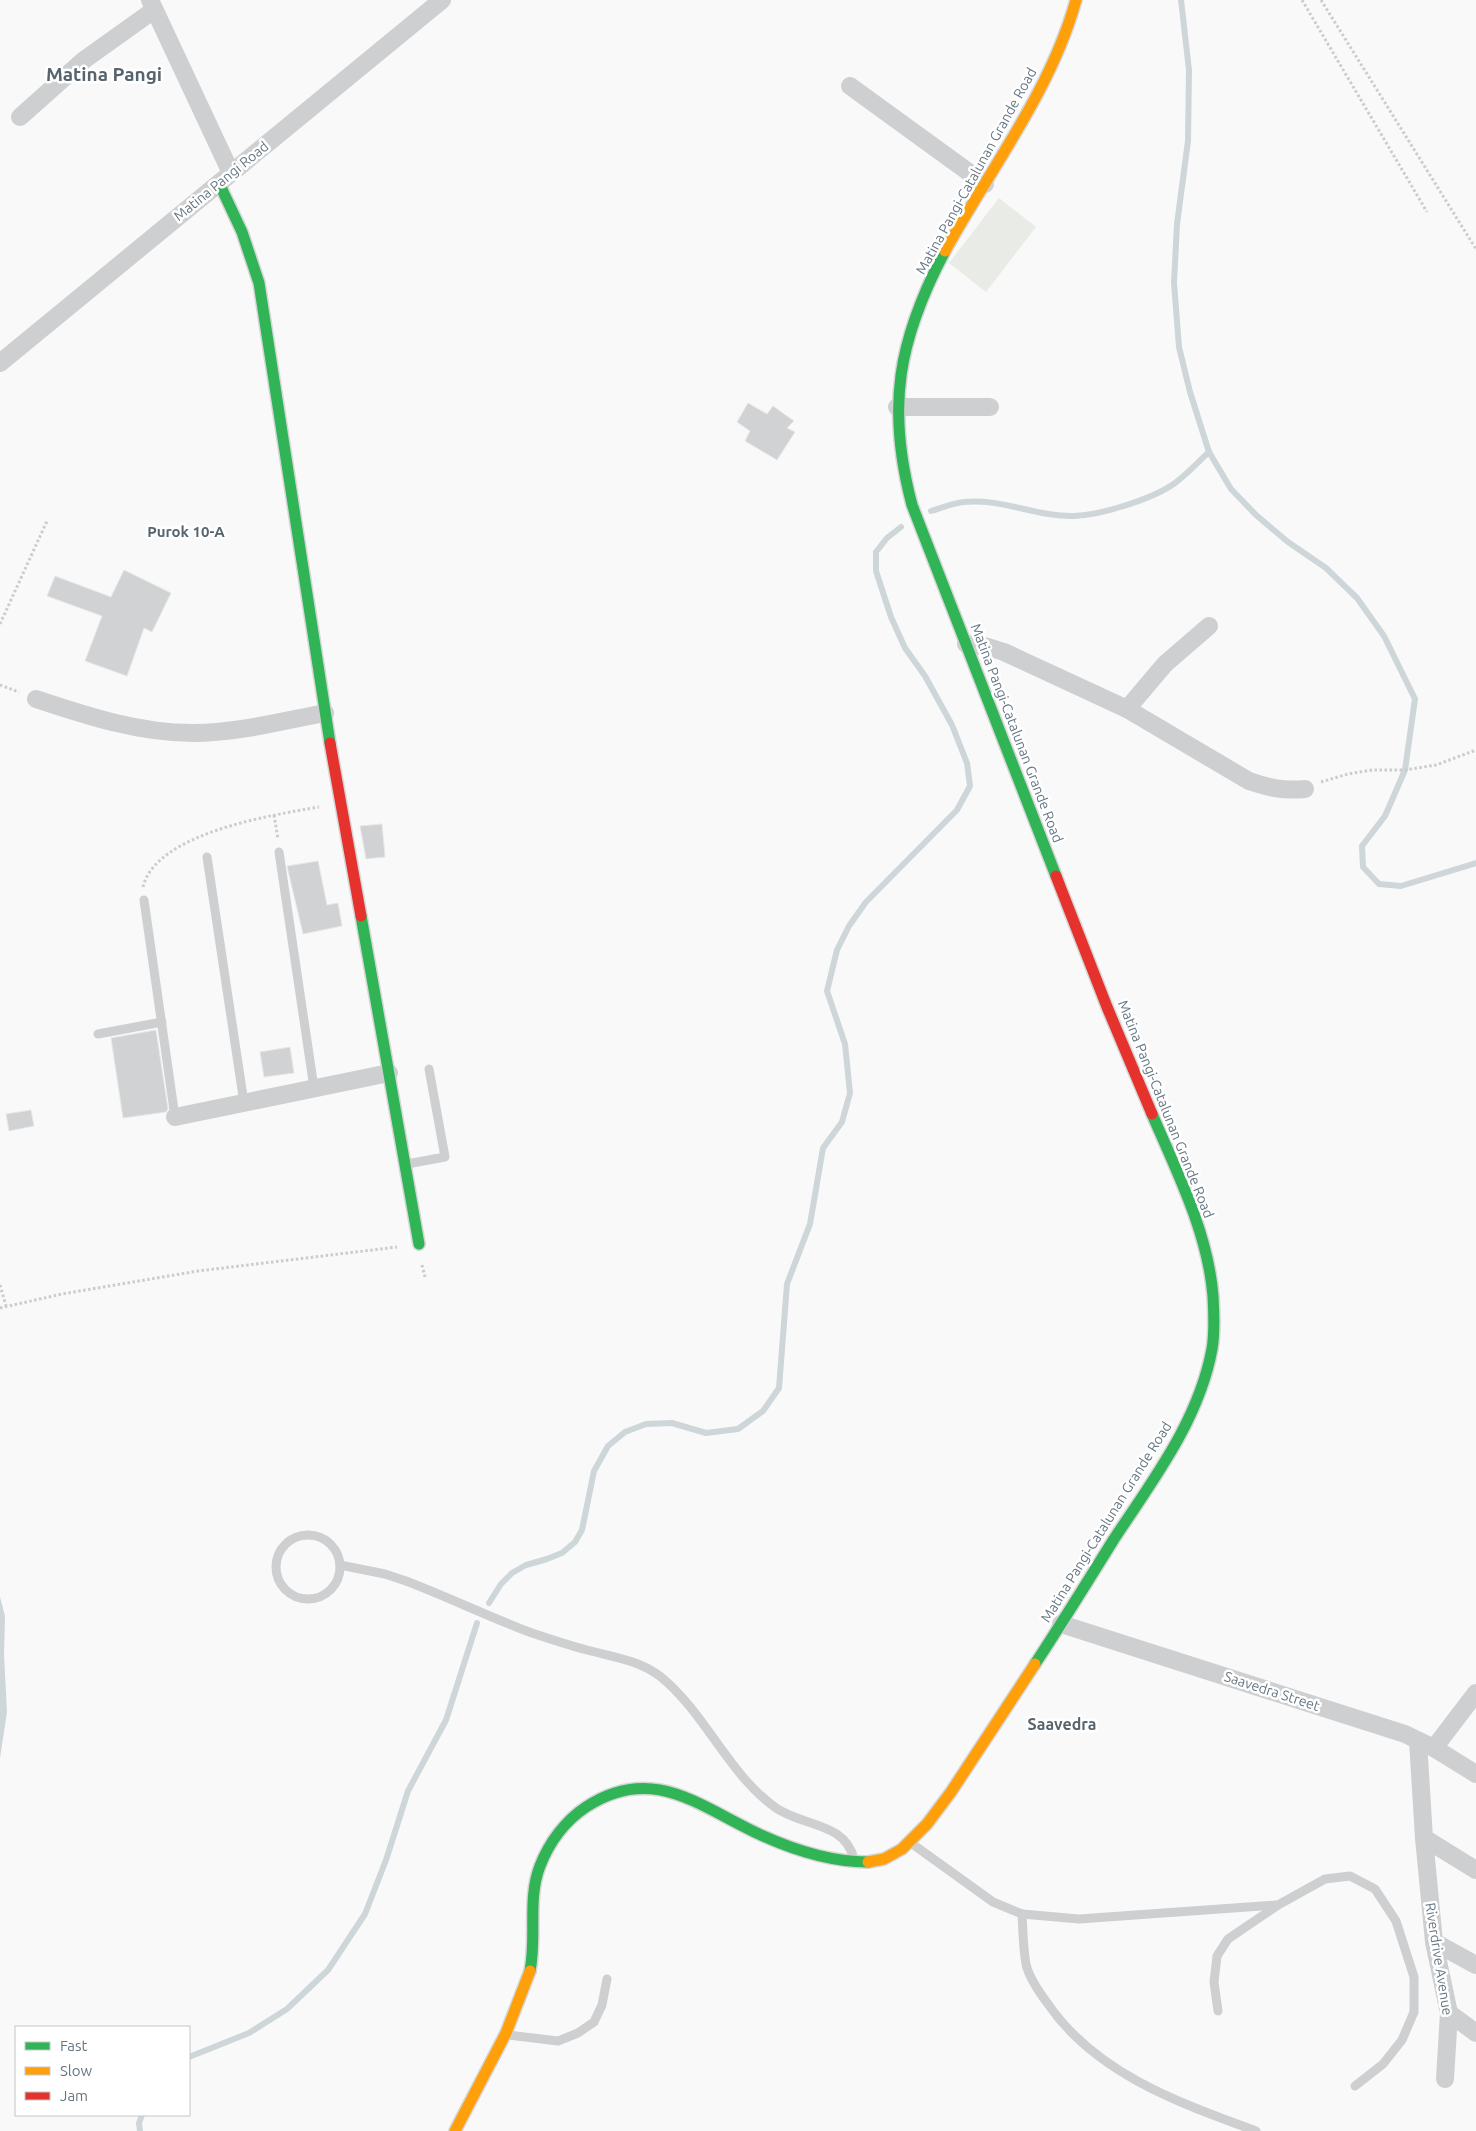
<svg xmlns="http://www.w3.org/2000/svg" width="1476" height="2131" viewBox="0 0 1476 2131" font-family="Ubuntu,sans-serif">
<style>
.green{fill:#e8ebe6}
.water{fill:#ced6d9}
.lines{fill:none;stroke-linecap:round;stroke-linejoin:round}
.stream{stroke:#ced6d9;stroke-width:6}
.building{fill:#d0d2d3;stroke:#e8e8e8}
.fast-casing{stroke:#d5d6d7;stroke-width:14}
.slow-casing{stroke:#d5d6d7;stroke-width:14}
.jam-casing{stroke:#d5d6d7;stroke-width:14}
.path{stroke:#cbcccd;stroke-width:3;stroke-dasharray:2.5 2.5;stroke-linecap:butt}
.lane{stroke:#cecfd0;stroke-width:9}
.street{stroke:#cecfd0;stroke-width:18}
.fast{stroke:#30b455;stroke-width:11}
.slow{stroke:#ff9f0a;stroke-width:11}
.jam{stroke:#e5322d;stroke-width:11}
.labels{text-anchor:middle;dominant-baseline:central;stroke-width:5;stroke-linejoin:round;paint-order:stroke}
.street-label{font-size:14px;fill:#657683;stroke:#fff}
.neighbourhood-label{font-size:15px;font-weight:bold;fill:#57646e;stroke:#fff}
.quarter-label{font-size:16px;font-weight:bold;fill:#57646e;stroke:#fff}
.district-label{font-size:19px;font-weight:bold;fill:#57646e;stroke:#fff}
</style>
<rect width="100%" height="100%" fill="#f9f9f9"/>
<polygon class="green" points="999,198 1036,227 986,292 949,263"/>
<polygon class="water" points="0,1597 5,1616 4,1655 7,1712 0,1758"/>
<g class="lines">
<g class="stream">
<polyline points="1181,0 1189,70 1188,141 1177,224 1174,283 1179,347 1190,392 1209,452 1231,489 1256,515 1288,542 1326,568 1357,598 1384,636 1415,699 1405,770 1385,816 1362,846 1363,867 1379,884 1401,886 1476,863"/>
<path d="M931,511C941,508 953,503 964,502C1001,498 1037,517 1074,516C1101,515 1153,499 1175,483C1187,474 1198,462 1209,452"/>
<polyline points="489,1603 501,1584 512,1573 526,1565 547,1559 562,1553 575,1542 582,1530 594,1471 608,1446 625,1432 646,1424 672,1423 706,1433 738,1429 763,1411 779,1388 787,1284 810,1224 823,1148 842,1122 850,1093 845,1044 827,991 837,950 849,926 866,902 957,810 970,786 967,763 952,725 925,676 905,648 891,617 876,571 876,552 887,538 901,527"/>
<polyline points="189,2057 249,2033 287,2009 328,1970 365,1914 386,1860 408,1791 446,1720 477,1623"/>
<polyline points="140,2131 139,2123 142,2115"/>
</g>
</g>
<g class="building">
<polygon points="748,403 767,414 773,406 794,421 787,428 795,432 777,460 745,441 750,431 737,422"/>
<polygon points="124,570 171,593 152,632 144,628 127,676 85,661 102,616 47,596 55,576 111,597"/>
<polygon points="382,824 385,857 366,859 360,826"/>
<polygon points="318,861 327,905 338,903 342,926 303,934 287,866"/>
<polygon points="156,1030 168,1109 166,1112 123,1118 111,1038"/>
<polygon points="290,1047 294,1073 264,1077 260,1052"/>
<polygon points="31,1110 34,1126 9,1131 6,1114"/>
</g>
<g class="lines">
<g class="fast-casing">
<g id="fast">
<polyline points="219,183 242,232 259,283 330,743"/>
<path d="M945,251C898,340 886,407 912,505L1056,876"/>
<polyline points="361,916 419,1244"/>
<path d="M1035,1664C1062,1623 1088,1581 1114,1539C1153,1480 1199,1420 1212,1349C1215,1332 1214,1313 1213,1296C1208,1233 1177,1172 1152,1114"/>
<path d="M530,1971C537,1937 527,1899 540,1866C549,1843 565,1821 586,1807C653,1763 700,1807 761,1835C794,1850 831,1862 868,1862"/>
</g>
</g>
<g class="slow-casing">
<g id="slow">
<path d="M945,251C990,169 1051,91 1076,0"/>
<polyline points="868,1862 884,1859 902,1849 927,1824 951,1792 1035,1664"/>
<polyline points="455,2131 506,2033 530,1971"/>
</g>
</g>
<g class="jam-casing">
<g id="jam">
<polyline points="330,743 361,916"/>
<polyline points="1056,876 1107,1007 1152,1114"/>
</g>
</g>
<g class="path">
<polyline points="1302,0 1427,212"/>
<polyline points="1321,0 1476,249"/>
<polyline points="0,624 47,521"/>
<polyline points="0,685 19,692"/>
<polyline points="1321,782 1348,774 1372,770 1405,770 1436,765 1476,750"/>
<polyline points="274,815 278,839"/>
<path d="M143,887C156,833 272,815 319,807"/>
<polyline points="422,1265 425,1277"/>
<polyline points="0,1285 6,1306"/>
<polyline points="0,1308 62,1294 198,1271 397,1247"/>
</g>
<g class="lane">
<polyline points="279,852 314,1088"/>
<polyline points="207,857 244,1103"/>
<polyline points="144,900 175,1117"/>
<polyline points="98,1034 162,1022"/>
<polyline points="407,1164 445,1157 429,1069"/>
<circle cx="308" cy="1567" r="32"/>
<path d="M340,1565L385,1574L406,1581C448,1597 489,1617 532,1633C550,1639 568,1645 587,1650C613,1657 639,1660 661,1677C706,1714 728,1774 776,1808C804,1827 845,1822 854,1859"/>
<polyline points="911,1843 993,1902 1022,1914 1079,1919 1276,1905"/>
<path d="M1022,1914C1023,1930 1023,1948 1026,1964C1029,1978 1039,1992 1048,2004C1096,2074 1180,2103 1256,2131"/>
<polyline points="1218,2011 1214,1982 1217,1956 1228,1939 1278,1905 1325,1879 1350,1876 1375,1889 1396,1921 1414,1977 1414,2012 1402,2040 1383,2064 1355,2086"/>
<polyline points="508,2035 558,2041 578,2033 594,2022 602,2005 607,1979"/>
</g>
<g class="street">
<polyline points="150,0 231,173"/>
<polyline points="850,86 985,184"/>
<polyline points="20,117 84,60 154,10"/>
<polyline points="0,363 442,0"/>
<polyline points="897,407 990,407"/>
<path d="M966,644L988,647L1004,652L1127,709L1249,781C1270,788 1282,791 1305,789"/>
<path d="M36,699C87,716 139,733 193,733C237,733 282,721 325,713"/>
<polyline points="1127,709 1165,664 1209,626"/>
<polyline points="175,1117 389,1073"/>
<polyline points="1061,1624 1405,1734 1434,1748 1476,1774"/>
<polyline points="1418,1741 1424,1838 1476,1870"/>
<polyline points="1434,1748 1476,1693"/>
<polyline points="1424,1838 1434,1942 1449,2013 1445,2079"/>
<polyline points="1434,1942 1476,1965"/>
<polyline points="1449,2013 1476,2033"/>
</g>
<use href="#fast" class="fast"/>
<use href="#slow" class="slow"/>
<use href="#jam" class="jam"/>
</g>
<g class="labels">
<g class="street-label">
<text transform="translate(976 171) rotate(-61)">Matina Pangi-Catalunan Grande Road</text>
<text transform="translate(221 181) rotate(-39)">Matina Pangi Road</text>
<text transform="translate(1017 733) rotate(69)">Matina Pangi-Catalunan Grande Road</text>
<text transform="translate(1166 1109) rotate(68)">Matina Pangi-Catalunan Grande Road</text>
<text transform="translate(1106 1522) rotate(-58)">Matina Pangi-Catalunan Grande Road</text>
<text transform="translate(1272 1691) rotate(18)">Saavedra Street</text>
<text transform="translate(1439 1959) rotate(81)">Riverdrive Avenue</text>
</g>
<g class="neighbourhood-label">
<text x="186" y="531">Purok 10-A</text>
</g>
<g class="quarter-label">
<text x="1062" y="1724">Saavedra</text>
</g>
<g class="district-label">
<text x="104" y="74">Matina Pangi</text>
</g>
</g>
<rect x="15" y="2026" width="175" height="90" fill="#ffffff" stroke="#c1c8cd"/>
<rect x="25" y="2042" width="25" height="8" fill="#30b455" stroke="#c1c8cd"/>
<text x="60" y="2051" font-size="15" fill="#657683">Fast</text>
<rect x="25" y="2067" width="25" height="8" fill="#ff9f0a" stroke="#c1c8cd"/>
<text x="60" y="2076" font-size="15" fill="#657683">Slow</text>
<rect x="25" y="2092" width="25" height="8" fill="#e5322d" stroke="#c1c8cd"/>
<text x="60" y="2101" font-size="15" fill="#657683">Jam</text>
</svg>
